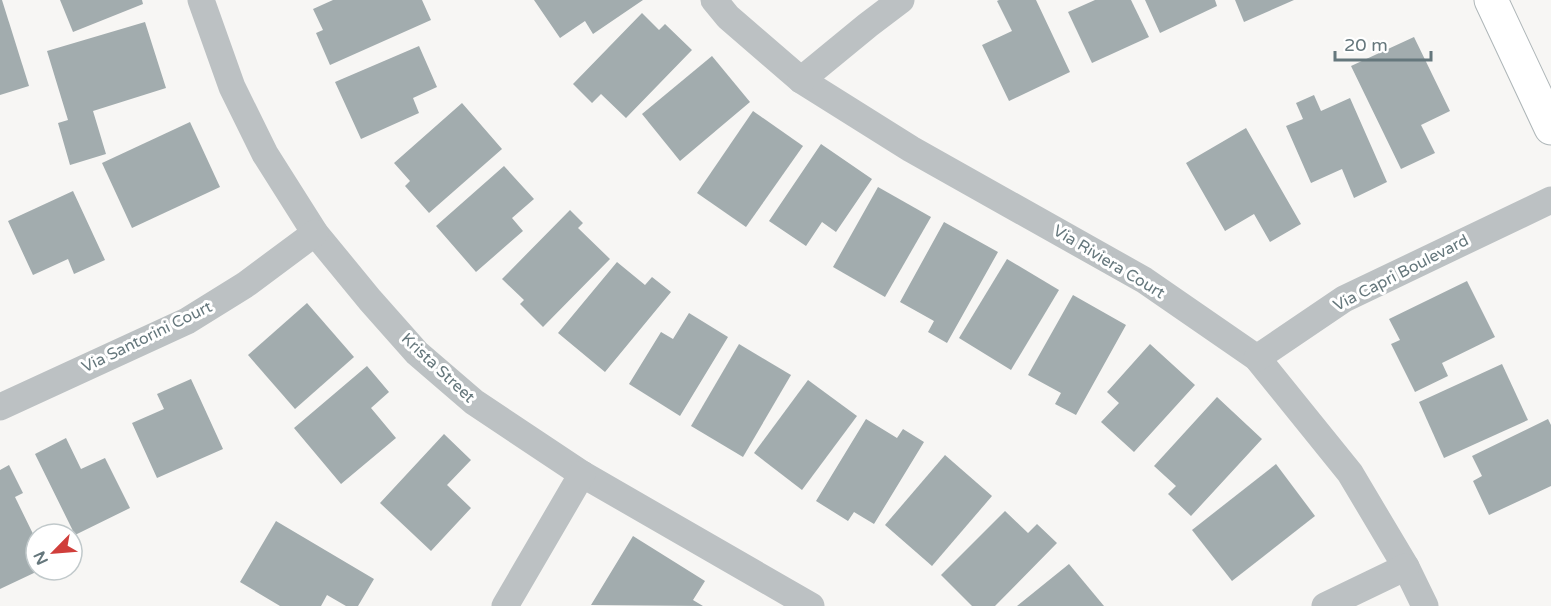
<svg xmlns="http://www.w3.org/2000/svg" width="1551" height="606" viewBox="0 0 1551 606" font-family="'Varela Round',sans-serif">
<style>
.building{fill:#a2acae}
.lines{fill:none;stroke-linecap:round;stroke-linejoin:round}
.secondary-casing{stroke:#aeb6b8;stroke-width:35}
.minor{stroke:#bcc1c3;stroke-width:27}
.secondary{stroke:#fff;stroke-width:33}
.labels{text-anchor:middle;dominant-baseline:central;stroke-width:6;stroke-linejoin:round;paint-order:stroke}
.street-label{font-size:16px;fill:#65777c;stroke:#fff}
</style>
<rect width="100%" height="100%" fill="#f7f6f4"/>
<g class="building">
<polygon points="0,0 2,0 29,86 0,95"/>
<polygon points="60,0 142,0 143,4 73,32"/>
<polygon points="333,0 422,0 431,20 330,65 316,33 323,30 313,9"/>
<polygon points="534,0 643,0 593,34 585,21 560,38"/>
<polygon points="999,0 1036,0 1070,72 1009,101 982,45 1012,31 997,1"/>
<polygon points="1095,0 1131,0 1149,37 1092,63 1068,12"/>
<polygon points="1145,0 1215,0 1217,6 1160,33"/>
<polygon points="1235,0 1294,0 1244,22"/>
<polygon points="642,13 659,30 665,24 692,50 626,118 601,94 592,103 573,84"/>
<polygon points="145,22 166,88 93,111 106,154 70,165 58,123 68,120 47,51"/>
<polygon points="1414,37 1450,111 1421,125 1435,153 1401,169 1351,66"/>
<polygon points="419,46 437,87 413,98 419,113 361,139 335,82"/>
<polygon points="712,56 750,102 680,161 642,114"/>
<polygon points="1314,95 1321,111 1350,98 1387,182 1354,198 1342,169 1311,183 1286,126 1303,119 1296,103"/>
<polygon points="462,103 502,149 429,213 405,186 410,181 394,163"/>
<polygon points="753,111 803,146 746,227 697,193"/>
<polygon points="190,122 220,187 132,228 102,163"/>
<polygon points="1246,128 1301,224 1270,242 1254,214 1225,231 1186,163"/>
<polygon points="821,144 872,179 836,232 822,222 806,246 769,221"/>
<polygon points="504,166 534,199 512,218 523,231 476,272 436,226"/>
<polygon points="878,187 931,217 885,297 833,267"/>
<polygon points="73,191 105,260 74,274 68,259 33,275 8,221"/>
<polygon points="570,210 583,223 578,228 610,259 543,327 520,304 524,300 502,279"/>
<polygon points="944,222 998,252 947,343 928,332 934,321 900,302"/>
<polygon points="1007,259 1059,290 1011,370 959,338"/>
<polygon points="617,262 645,285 652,277 671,292 605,372 558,333"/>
<polygon points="1467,281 1495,337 1442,363 1448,376 1415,392 1391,344 1400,340 1389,319"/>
<polygon points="1073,295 1126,325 1076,415 1055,404 1061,393 1028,375"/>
<polygon points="307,303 354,357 295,409 248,355"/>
<polygon points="689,313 728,337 680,416 629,384 661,332 673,339"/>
<polygon points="739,344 791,375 743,457 691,426"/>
<polygon points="1150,344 1195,385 1134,452 1101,422 1119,403 1107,392"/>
<polygon points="1502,364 1528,420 1444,458 1419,402"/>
<polygon points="367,366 389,392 371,408 396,438 341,484 294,428"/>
<polygon points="191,379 223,449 157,478 132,423 164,409 157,394"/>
<polygon points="808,380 857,416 802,490 754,453"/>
<polygon points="1217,397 1262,439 1191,516 1168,494 1176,486 1154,466"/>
<polygon points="866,419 897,438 903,429 924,442 874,524 854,512 848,521 816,501"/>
<polygon points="1548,419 1551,425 1551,486 1489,515 1473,481 1482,476 1472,456"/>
<polygon points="444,434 471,460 447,485 471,508 431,551 380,503"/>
<polygon points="66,438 81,469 105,458 130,508 75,535 35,454"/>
<polygon points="945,455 992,496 932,566 885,525"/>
<polygon points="1276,464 1315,516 1232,581 1192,530"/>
<polygon points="9,465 23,493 15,497 36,540 36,572 0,589 0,470"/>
<polygon points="1005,511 1028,533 1037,524 1057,543 995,606 972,606 941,575"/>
<polygon points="276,521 374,579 358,606 346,606 327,595 321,606 280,606 240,582"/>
<polygon points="633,536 705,581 693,600 703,606 591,605"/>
<polygon points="1069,564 1104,606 1017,606"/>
</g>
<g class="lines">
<g class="secondary-casing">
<polyline id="secondary" points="1491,0 1551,128"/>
</g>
<g class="minor">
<polyline points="201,0 232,87 265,154 315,233 370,300 417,353 474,402 582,474 811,606"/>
<polyline points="714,0 728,17 801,80 911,149 1144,280 1257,358 1350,473 1406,567 1425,606"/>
<polyline points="801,80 868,25 901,0"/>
<polyline points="1257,358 1344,299 1551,200"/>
<polyline points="0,407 187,321 245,285 315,233"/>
<polyline points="505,606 582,474"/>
<polyline points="1325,606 1406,567"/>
</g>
<use href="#secondary" class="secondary"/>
</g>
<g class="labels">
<g class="street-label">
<text transform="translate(1109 262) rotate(31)">Via Riviera Court</text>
<text transform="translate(1401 273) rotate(-27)">Via Capri Boulevard</text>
<text transform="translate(147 337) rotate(-26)">Via Santorini Court</text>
<text transform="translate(438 368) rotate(43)">Krista Street</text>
</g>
</g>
<g transform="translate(54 552) rotate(245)"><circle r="28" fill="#ffffff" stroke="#c1c9cb" stroke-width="1.5"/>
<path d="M0-4.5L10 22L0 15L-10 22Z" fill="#d03e3b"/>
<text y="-9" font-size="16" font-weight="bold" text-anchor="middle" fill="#65777c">N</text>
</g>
<path d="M1335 51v9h96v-9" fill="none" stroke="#65777c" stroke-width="3"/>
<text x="1344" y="51" font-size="18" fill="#65777c" stroke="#ffffff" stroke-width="4.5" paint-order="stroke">20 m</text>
</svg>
